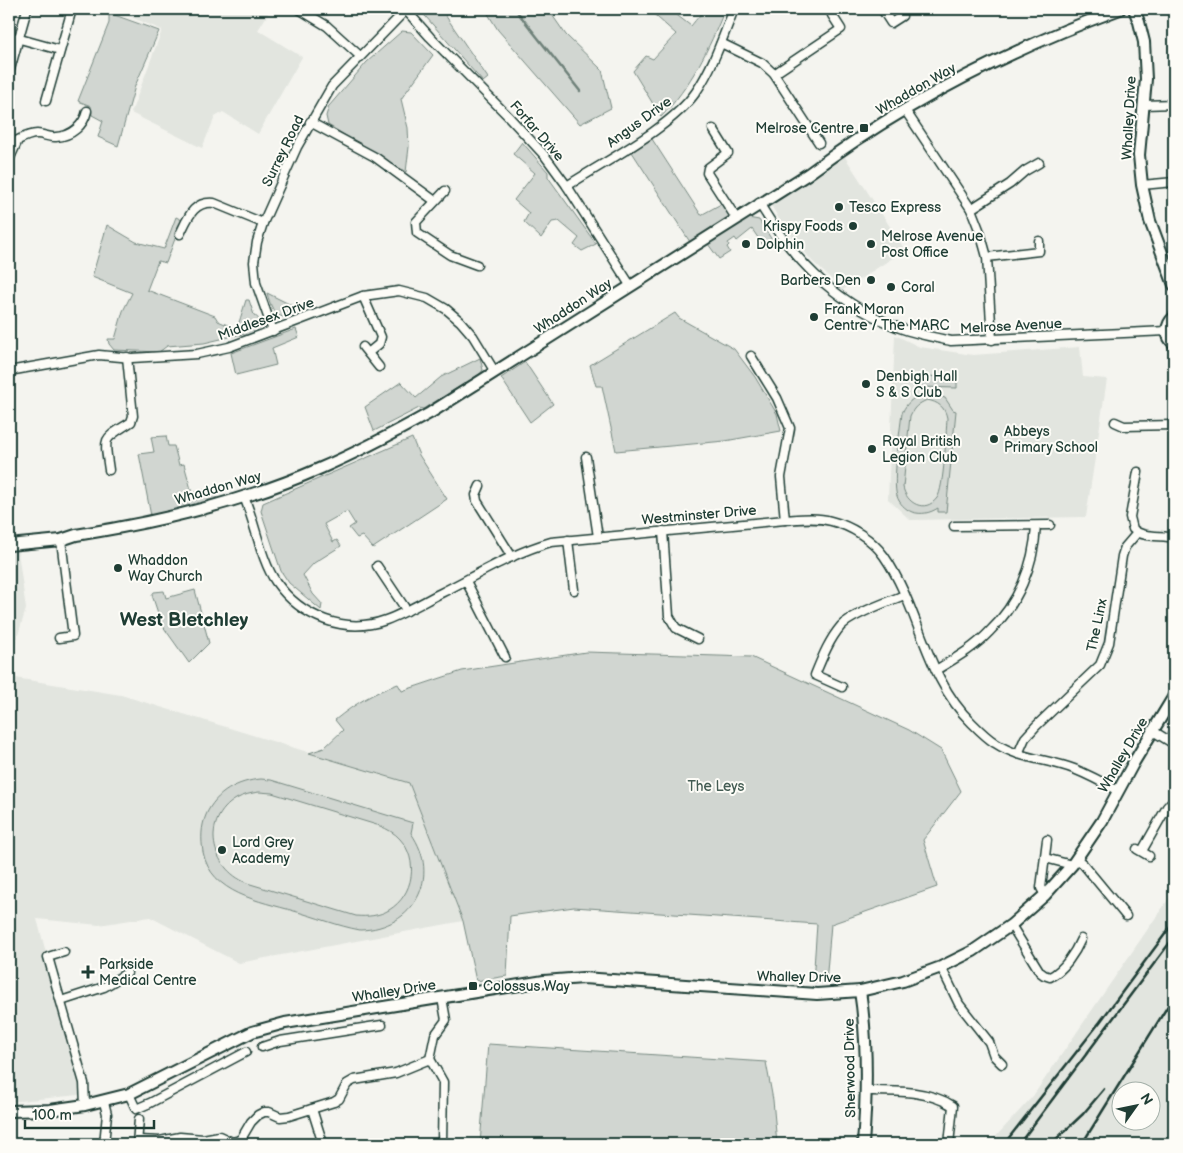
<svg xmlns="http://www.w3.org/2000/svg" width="1183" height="1153" viewBox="0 0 1183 1153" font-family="'Balsamiq Sans',sans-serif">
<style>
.built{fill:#e2e5df;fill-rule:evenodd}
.green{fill:#d1d6d1;stroke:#788a82;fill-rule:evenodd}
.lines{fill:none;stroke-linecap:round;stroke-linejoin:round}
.stream{stroke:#6e8179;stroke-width:2.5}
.street-casing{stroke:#1f3d34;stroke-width:11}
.secondary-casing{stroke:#1f3d34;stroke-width:14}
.street{stroke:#fdfcf7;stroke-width:8}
.secondary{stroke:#fdfcf7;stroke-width:10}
.rail{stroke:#1f3d34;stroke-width:2.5}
.poi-dot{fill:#1f3d34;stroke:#fdfcf7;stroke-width:2}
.labels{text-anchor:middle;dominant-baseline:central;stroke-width:4;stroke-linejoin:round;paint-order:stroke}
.street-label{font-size:14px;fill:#1f3d34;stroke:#fdfcf7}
.poi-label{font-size:14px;fill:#1f3d34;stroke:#fdfcf7;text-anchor:start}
.park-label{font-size:14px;fill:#435c53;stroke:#fdfcf7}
.district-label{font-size:19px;font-weight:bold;fill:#1f3d34;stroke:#fdfcf7}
</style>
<rect width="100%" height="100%" fill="#f4f4ef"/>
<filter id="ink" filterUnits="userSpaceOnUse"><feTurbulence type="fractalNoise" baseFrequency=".02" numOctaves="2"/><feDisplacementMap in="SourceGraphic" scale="10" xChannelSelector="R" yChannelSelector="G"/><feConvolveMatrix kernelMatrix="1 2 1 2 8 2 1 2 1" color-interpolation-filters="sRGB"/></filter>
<g filter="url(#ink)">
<g class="built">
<polygon points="112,9 271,9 258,30 302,57 258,134 223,112 215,117 202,148 131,113 162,30"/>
<polygon points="845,157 905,250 843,290 812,261 782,224 771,205"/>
<polygon points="895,335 920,347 973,355 1080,347 1083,377 1107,379 1086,517 910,520 888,499"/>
<polygon points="9,552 18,552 26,609 9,664"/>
<polygon points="9,677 121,695 409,783 463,921 239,963 150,917 99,925 37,919 81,1083 79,1095 9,1102"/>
<path d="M1174,891V1144H989L1033,1096ZM1120,1090H1150V1120H1120Z"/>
<polygon points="821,1138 863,1139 862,1144 791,1144"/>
</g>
<g class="green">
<polygon points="419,9 441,9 488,78 483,82"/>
<polygon points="485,9 548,9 566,35 602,70 611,108 580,124 498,30"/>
<path d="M648,9H669L691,26C704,10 703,9 725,9C709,49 691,86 661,117L633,71L646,56L653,59L676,34Z"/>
<polygon points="109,13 159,31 135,86 118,146 98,137 103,121 92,115 91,106 78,101 109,23"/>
<polygon points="402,31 411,32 433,55 401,99 408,128 409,147 406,172 328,125 326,116 329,106 367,62"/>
<polygon points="652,139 701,215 721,204 730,217 690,242 632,152"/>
<polygon points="522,142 548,172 548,177 596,244 582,251 574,245 579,238 559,221 552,222 541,238 524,222 529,213 514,200 535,173 513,154"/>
<path d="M176,217L182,220L166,263L158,261L147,290L215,316L218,321L237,329L246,300H249L254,315C260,319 264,324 257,330L258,334L248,337L242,334L204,343L167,346L159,352L114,350L109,344L108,339H115L123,311L132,293L92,277L107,225L136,242L164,249Z"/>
<polygon points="748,218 759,220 774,243 765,248 752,229 737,241 735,238 728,243 729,245 727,247 730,252 719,259 708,244"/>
<path d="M267,293L305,312C282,321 274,320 267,293Z"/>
<polygon points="675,313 679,318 734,349 755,377 777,414 781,431 725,441 616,451 602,386 596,386 590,365"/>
<polygon points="296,329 299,337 272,348 276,365 236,375 231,353"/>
<polygon points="480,358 483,370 480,374 423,409 419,408 374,431 365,407 401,382 416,398 441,377"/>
<polygon points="525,362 553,404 530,422 501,378"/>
<polygon points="919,376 957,377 957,388 918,387"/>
<path d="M930,393L945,398L953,410L956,411L946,512H938V508C930,513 922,515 912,512C905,509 899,503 897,496C892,482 900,431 902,413C908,400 916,395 930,393ZM927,400C938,402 945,407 947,418C946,434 944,489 937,498C925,514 906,503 903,487L910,416C914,407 918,404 927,400Z"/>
<polygon points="166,436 168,446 174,446 179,465 184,464 192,493 213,488 218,503 215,504 212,501 151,516 139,454 154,452 151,437"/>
<polygon points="412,438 419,455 447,499 373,548 362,536 357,538 349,528 355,524 347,511 324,524 333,542 337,540 341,546 314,563 303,575 313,594 322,604 321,610 289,583 281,571 261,511 263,503"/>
<polygon points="195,590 209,643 189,663 162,625 152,595 154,592 164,591 166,598"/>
<path d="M586,652L751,657L909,730L941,750L961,791L923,840L937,887L831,924L826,983L813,982L817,924L574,907L510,916L507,976L476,981L463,921L409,783L309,753L324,748L343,730L335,720C356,703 373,693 398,684L402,691L462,671Z"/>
<path d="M261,779L271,780L413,823L411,833C442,877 414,929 360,930C338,926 316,917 294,911C260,901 211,894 203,852C201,839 201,827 206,815C216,792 238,781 261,779ZM259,792L272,793L380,826C387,829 395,833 400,839C419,860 414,895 389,910C379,916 367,917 356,916L247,883C210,868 201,820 236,799C243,795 251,793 259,792Z"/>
<polygon points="488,1044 766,1062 773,1100 777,1144 480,1144"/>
</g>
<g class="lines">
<polyline class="stream" points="515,9 580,91"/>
<g class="street-casing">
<g id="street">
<polyline points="299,9 327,26 360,56"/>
<polyline points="405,9 430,37 508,116 545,156 567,186 630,285"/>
<polyline points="882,9 891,23 902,16"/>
<polyline points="9,36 60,50"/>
<polyline points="721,43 762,63 774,74 819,143"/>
<polyline points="9,73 27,9"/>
<polyline points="774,74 841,29 832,15"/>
<polyline points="46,101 72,9"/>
<polyline points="1144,105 1174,104"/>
<polyline points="905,110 971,209 980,232 987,257 992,340"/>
<polyline points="310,122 375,157 435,201"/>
<polyline points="713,129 728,153 708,168 707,173 736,218"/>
<path d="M9,160L18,140C24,137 30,134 37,134C43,134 50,138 56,137C72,136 84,125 87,111"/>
<polyline points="1142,185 1174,182"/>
<path d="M567,186C605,161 670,129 696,92C713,67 723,37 734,9"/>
<polyline points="445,191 416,222 417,233 450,255 477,265"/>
<path d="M759,203C793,259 831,299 892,325C911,333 932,337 951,341L1167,331"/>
<polyline points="971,209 1010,184 1025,171 1039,163"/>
<path d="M180,234C188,218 193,201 214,203L263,223"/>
<polyline points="987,257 1039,251 1039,241"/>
<polyline points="363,296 381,337 379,344 368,353"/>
<polyline points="273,331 256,283 254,262 257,242 263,223 297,147 332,86 406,10"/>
<polyline points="363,347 379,367"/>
<polyline points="751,356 777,398 790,428 781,477 785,520"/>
<polyline points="9,371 99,355 132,358 197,354 229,347 363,296 399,291 427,298 446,309 460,321 473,336 495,372"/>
<polyline points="1115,422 1124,426 1174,425"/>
<polyline points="586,457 598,537"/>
<path d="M109,470C104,435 102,441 131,422L133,416L127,357"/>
<path d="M1138,472L1130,517L1133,529C1142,538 1161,535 1174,538"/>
<polyline points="480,486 476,495 477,501 512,557"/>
<path d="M244,497C255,522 261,561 276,582C301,617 345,635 386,620C405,613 423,602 441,593C477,575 512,553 551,542L785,520C800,519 816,517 831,521C851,526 872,539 884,556C920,608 925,678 972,723C979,730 987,738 995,743C1019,759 1048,759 1074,769C1089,775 1104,783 1118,791"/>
<polyline points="954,526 1050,525"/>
<polyline points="663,531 669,616 676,628 698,639"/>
<polyline points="568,540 574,590"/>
<polyline points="377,566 407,611"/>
<polyline points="466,581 505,657"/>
<polyline points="59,638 73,636 61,540"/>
<path d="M936,670C954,659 974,648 989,632C1018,604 1034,566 1036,526"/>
<path d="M842,687L815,675C822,658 829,640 841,626C852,614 888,602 904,595"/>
<polyline points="1153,731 1174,744"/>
<polyline points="1018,754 1025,738 1036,726 1100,665 1109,643 1122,556 1125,547 1137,533"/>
<polyline points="1137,849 1149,856"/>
<polyline points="1142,851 1167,807 1174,799"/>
<polyline points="1045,858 1072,865"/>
<polyline points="1077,859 1083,864 1126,916"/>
<polyline points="1045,895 1041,888 1047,840"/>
<path d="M1011,925L1040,972L1044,975L1050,977C1064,970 1075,953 1081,939"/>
<polyline points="64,952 48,957 84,1083 85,1105"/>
<polyline points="941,967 959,1004 989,1042 994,1056 1002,1064"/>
<polyline points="61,1001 104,987 127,973"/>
<polyline points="262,1047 280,1041 382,1025"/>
<polyline points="430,1059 443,1082 442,1144"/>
<path d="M866,1091C895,1091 928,1090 953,1106L949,1144"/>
<polyline points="129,1094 136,1109 150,1103 246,1052"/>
<polyline points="312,1109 323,1144"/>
<polyline points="138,1140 160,1141 180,1137 203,1139 219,1136 232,1142 237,1141 241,1139 251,1122 258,1115 264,1112 269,1112 280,1117 289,1116 334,1102 339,1099 347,1084 354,1080 396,1073 430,1059 435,1035 446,1020 442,998"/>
<polyline points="104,1144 107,1114 104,1102"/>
<polyline points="137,1144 139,1119"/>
</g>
</g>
<g class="secondary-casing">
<g id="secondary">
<polyline points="1134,9 1139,22 1144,42 1146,79 1139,155 1142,185 1150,221 1174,285"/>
<path d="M1174,317C1165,325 1165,336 1174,344"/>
<path d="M9,545L61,540L76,535C159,522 244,502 321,468C358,452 394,433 430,413L808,174C903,103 1009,50 1120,9"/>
<path d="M860,991C868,1042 867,1093 863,1144"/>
<polyline points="9,1111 50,1110 85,1105 129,1094 252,1032 285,1023 544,981 583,978 817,994 860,991 903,981 941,967 973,951 1011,925 1045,895 1072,865 1102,821 1134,762 1174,696"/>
</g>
</g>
<use href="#street" class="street"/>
<use href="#secondary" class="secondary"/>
<g class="rail">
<polyline points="1004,1144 1100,1022 1174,922"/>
<polyline points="1019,1144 1174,937"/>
<polyline points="1051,1144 1083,1114 1104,1089"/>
<polyline points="1082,1144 1174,996"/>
</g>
</g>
</g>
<g class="poi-dot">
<rect x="859" y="123" width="10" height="10" rx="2.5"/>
<circle cx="839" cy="207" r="5"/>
<circle cx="853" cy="226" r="5"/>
<circle cx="746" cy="244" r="5"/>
<circle cx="871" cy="244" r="5"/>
<circle cx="871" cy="280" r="5"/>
<circle cx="891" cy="287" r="5"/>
<circle cx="814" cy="317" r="5"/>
<circle cx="866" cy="384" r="5"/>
<circle cx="994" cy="439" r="5"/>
<circle cx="872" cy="449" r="5"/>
<circle cx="118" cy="568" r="5"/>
<circle cx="222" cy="850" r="5"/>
<path d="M85.5 964.5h5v5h5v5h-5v5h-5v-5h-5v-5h5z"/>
<rect x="468" y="981" width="10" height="10" rx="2.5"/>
</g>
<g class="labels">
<g class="street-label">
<text transform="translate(916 89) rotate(-30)">Whaddon Way</text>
<text transform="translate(1129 118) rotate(-87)">Whalley Drive</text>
<text transform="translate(639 122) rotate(-36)">Angus Drive</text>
<text transform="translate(537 131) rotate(49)">Forfar Drive</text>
<text transform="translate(283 151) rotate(-64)">Surrey Road</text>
<text transform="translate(573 306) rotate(-33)">Whaddon Way</text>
<text transform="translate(266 319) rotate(-20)">Middlesex Drive</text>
<text transform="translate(1011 326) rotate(-3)">Melrose Avenue</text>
<text transform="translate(218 488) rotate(-16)">Whaddon Way</text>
<text transform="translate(699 515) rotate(-5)">Westminster Drive</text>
<text transform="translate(1097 625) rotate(-78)">The Linx</text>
<text transform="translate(1123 755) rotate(-60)">Whalley Drive</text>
<text transform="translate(799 977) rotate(1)">Whalley Drive</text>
<text transform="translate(394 991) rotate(-9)">Whalley Drive</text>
<text transform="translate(850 1068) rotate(-91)">Sherwood Drive</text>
</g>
<g class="poi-label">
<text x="854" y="128" text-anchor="end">Melrose Centre</text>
<text x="849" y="207">Tesco Express</text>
<text x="843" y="226" text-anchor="end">Krispy Foods</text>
<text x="881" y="236">Melrose Avenue<tspan x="881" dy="16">Post Office</tspan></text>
<text x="756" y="244">Dolphin</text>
<text x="861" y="280" text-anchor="end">Barbers Den</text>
<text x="901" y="287">Coral</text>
<text x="824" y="309">Frank Moran<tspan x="824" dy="16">Centre / The MARC</tspan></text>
<text x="876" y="376">Denbigh Hall<tspan x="876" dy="16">S &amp; S Club</tspan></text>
<text x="1004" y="431">Abbeys<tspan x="1004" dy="16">Primary School</tspan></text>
<text x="882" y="441">Royal British<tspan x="882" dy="16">Legion Club</tspan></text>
<text x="128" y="560">Whaddon<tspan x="128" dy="16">Way Church</tspan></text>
<text x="232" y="842">Lord Grey<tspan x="232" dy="16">Academy</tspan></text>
<text x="99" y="964">Parkside<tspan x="99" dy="16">Medical Centre</tspan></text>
<text x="483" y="986">Colossus Way</text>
</g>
<g class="park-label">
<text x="716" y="786">The Leys</text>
</g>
<g class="district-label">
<text x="184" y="620">West Bletchley</text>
</g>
</g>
<rect width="1183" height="1153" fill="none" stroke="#fdfcf7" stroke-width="30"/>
<rect x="15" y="15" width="1153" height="1123" fill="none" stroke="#1f3d34" stroke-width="2" filter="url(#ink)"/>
<g transform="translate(1136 1106) rotate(57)"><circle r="24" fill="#fdfcf7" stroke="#a4b0a9"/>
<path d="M0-4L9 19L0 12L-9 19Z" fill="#1f3d34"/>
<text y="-8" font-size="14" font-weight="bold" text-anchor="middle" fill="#1f3d34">N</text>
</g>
<path d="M25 1120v8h129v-8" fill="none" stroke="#1f3d34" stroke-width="2.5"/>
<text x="32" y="1120" font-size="15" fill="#1f3d34" stroke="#fdfcf7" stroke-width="4" paint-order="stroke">100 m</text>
</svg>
